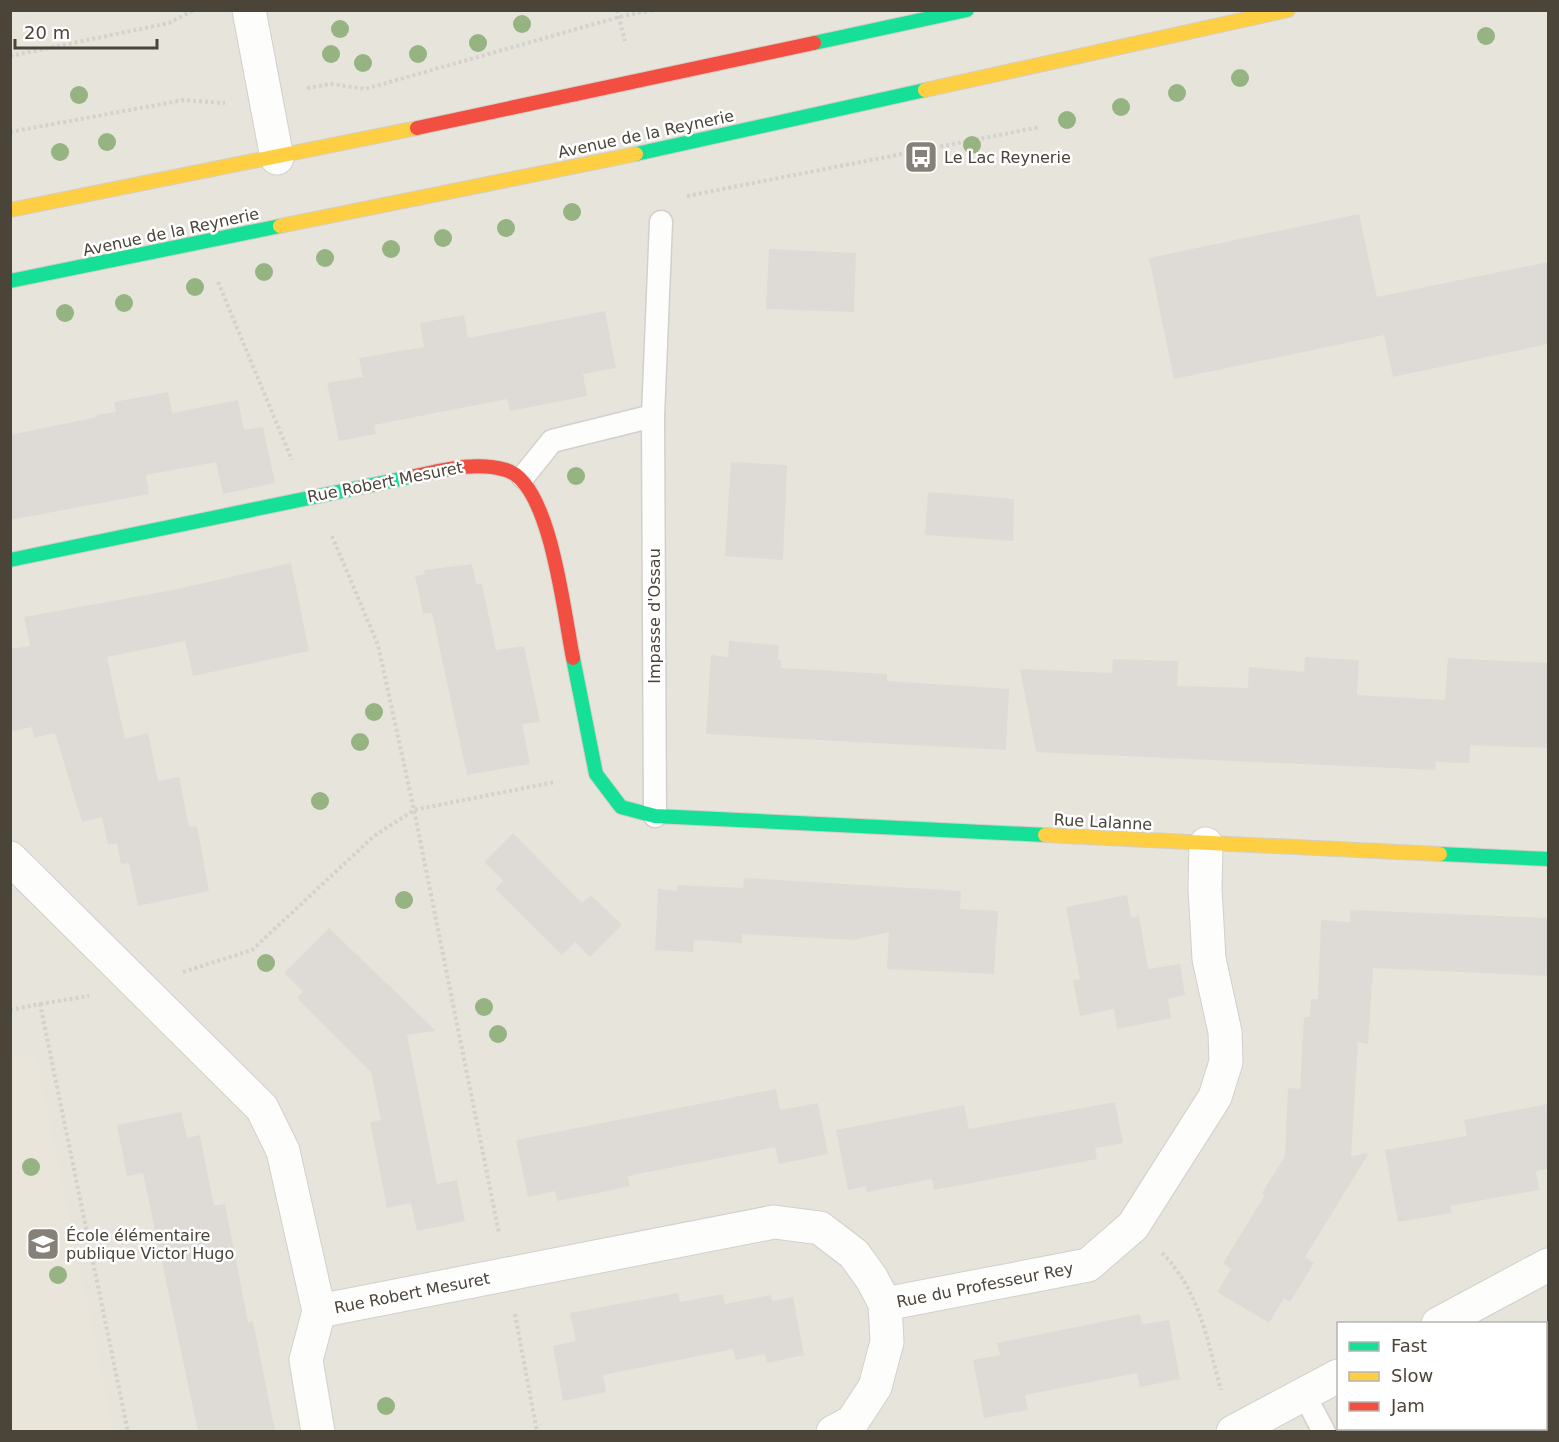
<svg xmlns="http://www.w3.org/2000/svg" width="1559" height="1442" viewBox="0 0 1559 1442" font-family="'DejaVu Sans',sans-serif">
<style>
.residential{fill:#e7e4dc;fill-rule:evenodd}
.education{fill:#eae5da}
.building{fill:#dedbd6}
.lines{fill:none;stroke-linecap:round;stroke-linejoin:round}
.lane-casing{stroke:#d2d0cb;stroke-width:25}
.street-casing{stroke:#d2d0cb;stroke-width:35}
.fast-casing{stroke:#d3cfc5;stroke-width:16}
.slow-casing{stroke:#d3cfc5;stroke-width:16}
.jam-casing{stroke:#d3cfc5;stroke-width:16}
.path{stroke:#d3d2cc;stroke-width:4;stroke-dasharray:3 3;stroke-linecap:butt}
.lane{stroke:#fdfdfc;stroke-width:22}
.street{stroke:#fdfdfc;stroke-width:33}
.fast{stroke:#16e098;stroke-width:14}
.slow{stroke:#ffcf43;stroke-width:14}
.jam{stroke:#f24e42;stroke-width:14}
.tree{fill:#96b382}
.labels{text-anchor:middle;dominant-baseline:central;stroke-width:5;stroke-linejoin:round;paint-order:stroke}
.street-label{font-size:16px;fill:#4b4439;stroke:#fff}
.poi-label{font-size:16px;fill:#4b4439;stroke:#fff;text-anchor:start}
</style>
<rect width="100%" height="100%" fill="#f4f2ee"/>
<path class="residential" d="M10,11H1548V1431H11ZM1338,1324H1546V1428H1338Z"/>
<polygon class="education" points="35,1052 114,1431 11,1431 11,1057"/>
<g class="building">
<polygon points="1359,214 1377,297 1548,262 1548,344 1393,377 1384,335 1174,379 1149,258"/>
<polygon points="769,249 856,253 854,312 766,309"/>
<polygon points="605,311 616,368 583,374 587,396 510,411 507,399 374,425 376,434 339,441 327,383 363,377 359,358 424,347 420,323 464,315 468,338"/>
<polygon points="168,392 172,413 238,400 244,430 263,427 275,483 223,494 216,462 146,475 149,494 10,520 10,435 97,417 97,415 116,412 114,402"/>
<polygon points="731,462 787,465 783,560 725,556"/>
<polygon points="928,492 1014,499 1013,541 925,535"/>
<polygon points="291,563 309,651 193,676 185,641 107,657 125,739 148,733 158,781 179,777 189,827 197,826 209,891 138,906 129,863 121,864 117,843 108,845 102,817 82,822 55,733 34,738 32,727 10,732 10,649 30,646 24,617 173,590"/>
<polygon points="472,564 476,584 482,584 496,650 524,646 540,722 522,724 530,764 467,775 432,613 423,614 415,576 425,574 424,570"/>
<polygon points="729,641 779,645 778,660 781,660 781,668 887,674 887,681 1009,689 1006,750 706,734 711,655 728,657"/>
<polygon points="1305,657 1359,660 1357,695 1445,700 1448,658 1548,663 1548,748 1470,745 1469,763 1436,762 1435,770 1036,752 1020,669 1112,673 1113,659 1178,661 1177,686 1248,688 1249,667 1304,672"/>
<polygon points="513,833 582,903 591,895 622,925 590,957 575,942 562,955 495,889 503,881 484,862"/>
<polygon points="744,878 961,891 960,909 998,911 994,974 887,969 889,932 853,940 742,934 742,943 694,940 693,952 655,950 658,889 677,891 677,885 743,888"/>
<polygon points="1127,895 1131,918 1139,916 1148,969 1180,964 1185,995 1168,999 1171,1018 1117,1029 1114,1009 1080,1016 1073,980 1080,979 1066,907"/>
<polygon points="1351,910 1548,918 1548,976 1373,968 1368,1044 1358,1042 1351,1156 1369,1153 1305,1257 1314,1263 1290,1302 1284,1298 1269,1323 1217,1292 1231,1269 1223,1263 1265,1195 1262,1193 1285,1156 1288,1088 1300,1089 1304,1017 1310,1017 1311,999 1318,999 1321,920 1350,922"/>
<polygon points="329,928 436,1031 407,1035 437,1184 457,1180 465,1221 417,1231 411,1203 387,1208 370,1122 381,1120 371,1072 297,998 303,992 284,973"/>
<polygon points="776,1089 780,1110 818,1103 828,1154 779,1164 775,1147 628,1176 630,1186 603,1192 557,1201 555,1191 528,1197 516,1140"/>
<polygon points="1115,1102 1123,1143 1095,1148 1097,1159 934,1190 932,1179 867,1192 866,1186 848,1190 836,1130 964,1105 969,1129"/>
<polygon points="1548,1104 1548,1169 1536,1171 1539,1190 1450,1206 1452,1213 1398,1222 1385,1150 1467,1136 1464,1120"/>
<polygon points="181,1112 187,1138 200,1135 214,1206 225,1204 248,1322 253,1321 275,1431 198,1431 143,1173 127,1176 117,1125"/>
<polygon points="678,1293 680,1302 723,1294 725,1304 771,1295 772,1301 793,1297 804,1355 767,1363 765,1354 736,1360 733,1349 603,1375 606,1392 563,1401 553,1346 576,1341 570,1313"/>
<polygon points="1140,1314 1142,1324 1169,1320 1180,1379 1140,1387 1137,1373 1025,1395 1028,1410 984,1418 973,1360 1000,1355 997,1343"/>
</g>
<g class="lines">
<g class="lane-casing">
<g id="lane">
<polyline points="653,416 655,816"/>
<polyline points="523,477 552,441 653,416 661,222"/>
<polyline points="1304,1394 1324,1432"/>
</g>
</g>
<g class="street-casing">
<g id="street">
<polyline points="249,10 277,158"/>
<polyline points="10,858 262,1108 283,1151 319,1311 306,1360 318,1432"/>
<polyline points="885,1304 1088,1265 1133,1226 1215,1097 1226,1062 1225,1032 1209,959 1205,889 1206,844"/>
<polyline points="319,1311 774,1222 820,1228 854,1254 872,1279 885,1304 887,1342 875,1387 852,1422 833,1432"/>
<polyline points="1438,1324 1548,1265"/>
<polyline points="1233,1432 1338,1376"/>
</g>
</g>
<g class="fast-casing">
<g id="fast">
<polyline points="814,43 967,10"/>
<polyline points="636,154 925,90"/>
<polyline points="10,281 280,226"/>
<polyline points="10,560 415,476"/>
<polyline points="573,658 596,774 621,807 655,816 1045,835"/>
<polyline points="1440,854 1548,859"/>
</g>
</g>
<g class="slow-casing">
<g id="slow">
<polyline points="925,90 1288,10"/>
<polyline points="10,210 417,128"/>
<polyline points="280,226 636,154"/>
<polyline points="1045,835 1440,854"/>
</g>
</g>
<g class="jam-casing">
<g id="jam">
<polyline points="417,128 814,43"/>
<path d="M415,476C444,470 476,461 506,470C551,483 564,615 573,658"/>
</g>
</g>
<g class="path">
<polyline points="617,10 625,41"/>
<polyline points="10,56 169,23 194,10"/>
<polyline points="307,88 331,84 365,89 619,17 654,10"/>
<polyline points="10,132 184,100 225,103"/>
<polyline points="687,196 1040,127"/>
<polyline points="218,282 292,460"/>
<polyline points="332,536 378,645 414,810 499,1233"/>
<polyline points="183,972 252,950 374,836 414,810 555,782"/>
<polyline points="40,1004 89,996"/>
<polyline points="10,1010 40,1004 128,1432"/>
<path d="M1162,1253C1200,1291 1207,1340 1221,1390"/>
<polyline points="515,1314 537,1432"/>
</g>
<use href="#lane" class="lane"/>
<use href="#street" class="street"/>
<use href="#fast" class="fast"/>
<use href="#slow" class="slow"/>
<use href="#jam" class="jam"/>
</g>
<g class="tree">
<circle cx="522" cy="24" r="9"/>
<circle cx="340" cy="29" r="9"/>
<circle cx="1486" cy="36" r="9"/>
<circle cx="478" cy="43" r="9"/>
<circle cx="331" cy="54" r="9"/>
<circle cx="418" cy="54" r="9"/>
<circle cx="363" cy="63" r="9"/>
<circle cx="1240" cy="78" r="9"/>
<circle cx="1177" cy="93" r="9"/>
<circle cx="79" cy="95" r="9"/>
<circle cx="1121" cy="107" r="9"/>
<circle cx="1067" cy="120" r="9"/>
<circle cx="107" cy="142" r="9"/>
<circle cx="972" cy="145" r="9"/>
<circle cx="60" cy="152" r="9"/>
<circle cx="572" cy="212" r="9"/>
<circle cx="506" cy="228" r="9"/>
<circle cx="443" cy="238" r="9"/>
<circle cx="391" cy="249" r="9"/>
<circle cx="325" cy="258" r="9"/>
<circle cx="264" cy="272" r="9"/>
<circle cx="195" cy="287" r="9"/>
<circle cx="124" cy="303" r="9"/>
<circle cx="65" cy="313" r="9"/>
<circle cx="576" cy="476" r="9"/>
<circle cx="374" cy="712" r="9"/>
<circle cx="360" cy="742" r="9"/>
<circle cx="320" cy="801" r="9"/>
<circle cx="404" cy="900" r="9"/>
<circle cx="266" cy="963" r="9"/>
<circle cx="484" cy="1007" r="9"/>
<circle cx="498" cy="1034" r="9"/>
<circle cx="31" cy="1167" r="9"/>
<circle cx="58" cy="1275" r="9"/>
<circle cx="386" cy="1406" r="9"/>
</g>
<defs>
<g id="bus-square" transform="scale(1.725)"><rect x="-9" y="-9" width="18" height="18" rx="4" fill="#868178" stroke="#fff"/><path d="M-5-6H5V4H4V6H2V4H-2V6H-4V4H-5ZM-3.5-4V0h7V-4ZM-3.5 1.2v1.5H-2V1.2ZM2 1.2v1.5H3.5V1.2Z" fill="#fff"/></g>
<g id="school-square" transform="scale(1.725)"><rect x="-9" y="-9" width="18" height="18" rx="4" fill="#868178" stroke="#fff"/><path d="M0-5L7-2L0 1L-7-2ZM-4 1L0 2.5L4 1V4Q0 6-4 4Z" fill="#fff"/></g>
</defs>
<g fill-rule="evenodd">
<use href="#bus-square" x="921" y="157"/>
<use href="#school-square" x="43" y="1244"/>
</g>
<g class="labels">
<g class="street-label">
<text transform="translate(646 134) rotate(-12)">Avenue de la Reynerie</text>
<text transform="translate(171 232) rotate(-12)">Avenue de la Reynerie</text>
<text transform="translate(385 482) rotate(-11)">Rue Robert Mesuret</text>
<text transform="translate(654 616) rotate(-90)">Impasse d'Ossau</text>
<text transform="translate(1103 822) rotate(3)">Rue Lalanne</text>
<text transform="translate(985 1285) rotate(-11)">Rue du Professeur Rey</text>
<text transform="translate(412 1293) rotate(-11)">Rue Robert Mesuret</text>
</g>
<g class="poi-label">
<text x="944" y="157">Le Lac Reynerie</text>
<text x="66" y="1235">École élémentaire<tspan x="66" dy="18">publique Victor Hugo</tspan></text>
</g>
</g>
<rect width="1559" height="1442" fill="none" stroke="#4b4439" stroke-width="24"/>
<rect x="1337" y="1322" width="210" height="108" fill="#ffffff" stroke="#b7b4b0" stroke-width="1.5"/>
<rect x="1349" y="1342" width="30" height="9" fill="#16e098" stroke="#b7b4b0" stroke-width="1.5"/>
<text x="1391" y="1352" font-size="18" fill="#4b4439">Fast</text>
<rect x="1349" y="1372" width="30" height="9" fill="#ffcf43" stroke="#b7b4b0" stroke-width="1.5"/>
<text x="1391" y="1382" font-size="18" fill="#4b4439">Slow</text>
<rect x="1349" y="1402" width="30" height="9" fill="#f24e42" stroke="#b7b4b0" stroke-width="1.5"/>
<text x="1391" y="1412" font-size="18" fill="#4b4439">Jam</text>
<path d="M15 39v9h142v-9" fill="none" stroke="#4b4439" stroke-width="3"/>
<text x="24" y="39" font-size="18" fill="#4b4439" stroke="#ffffff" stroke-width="4.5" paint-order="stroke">20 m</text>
</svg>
